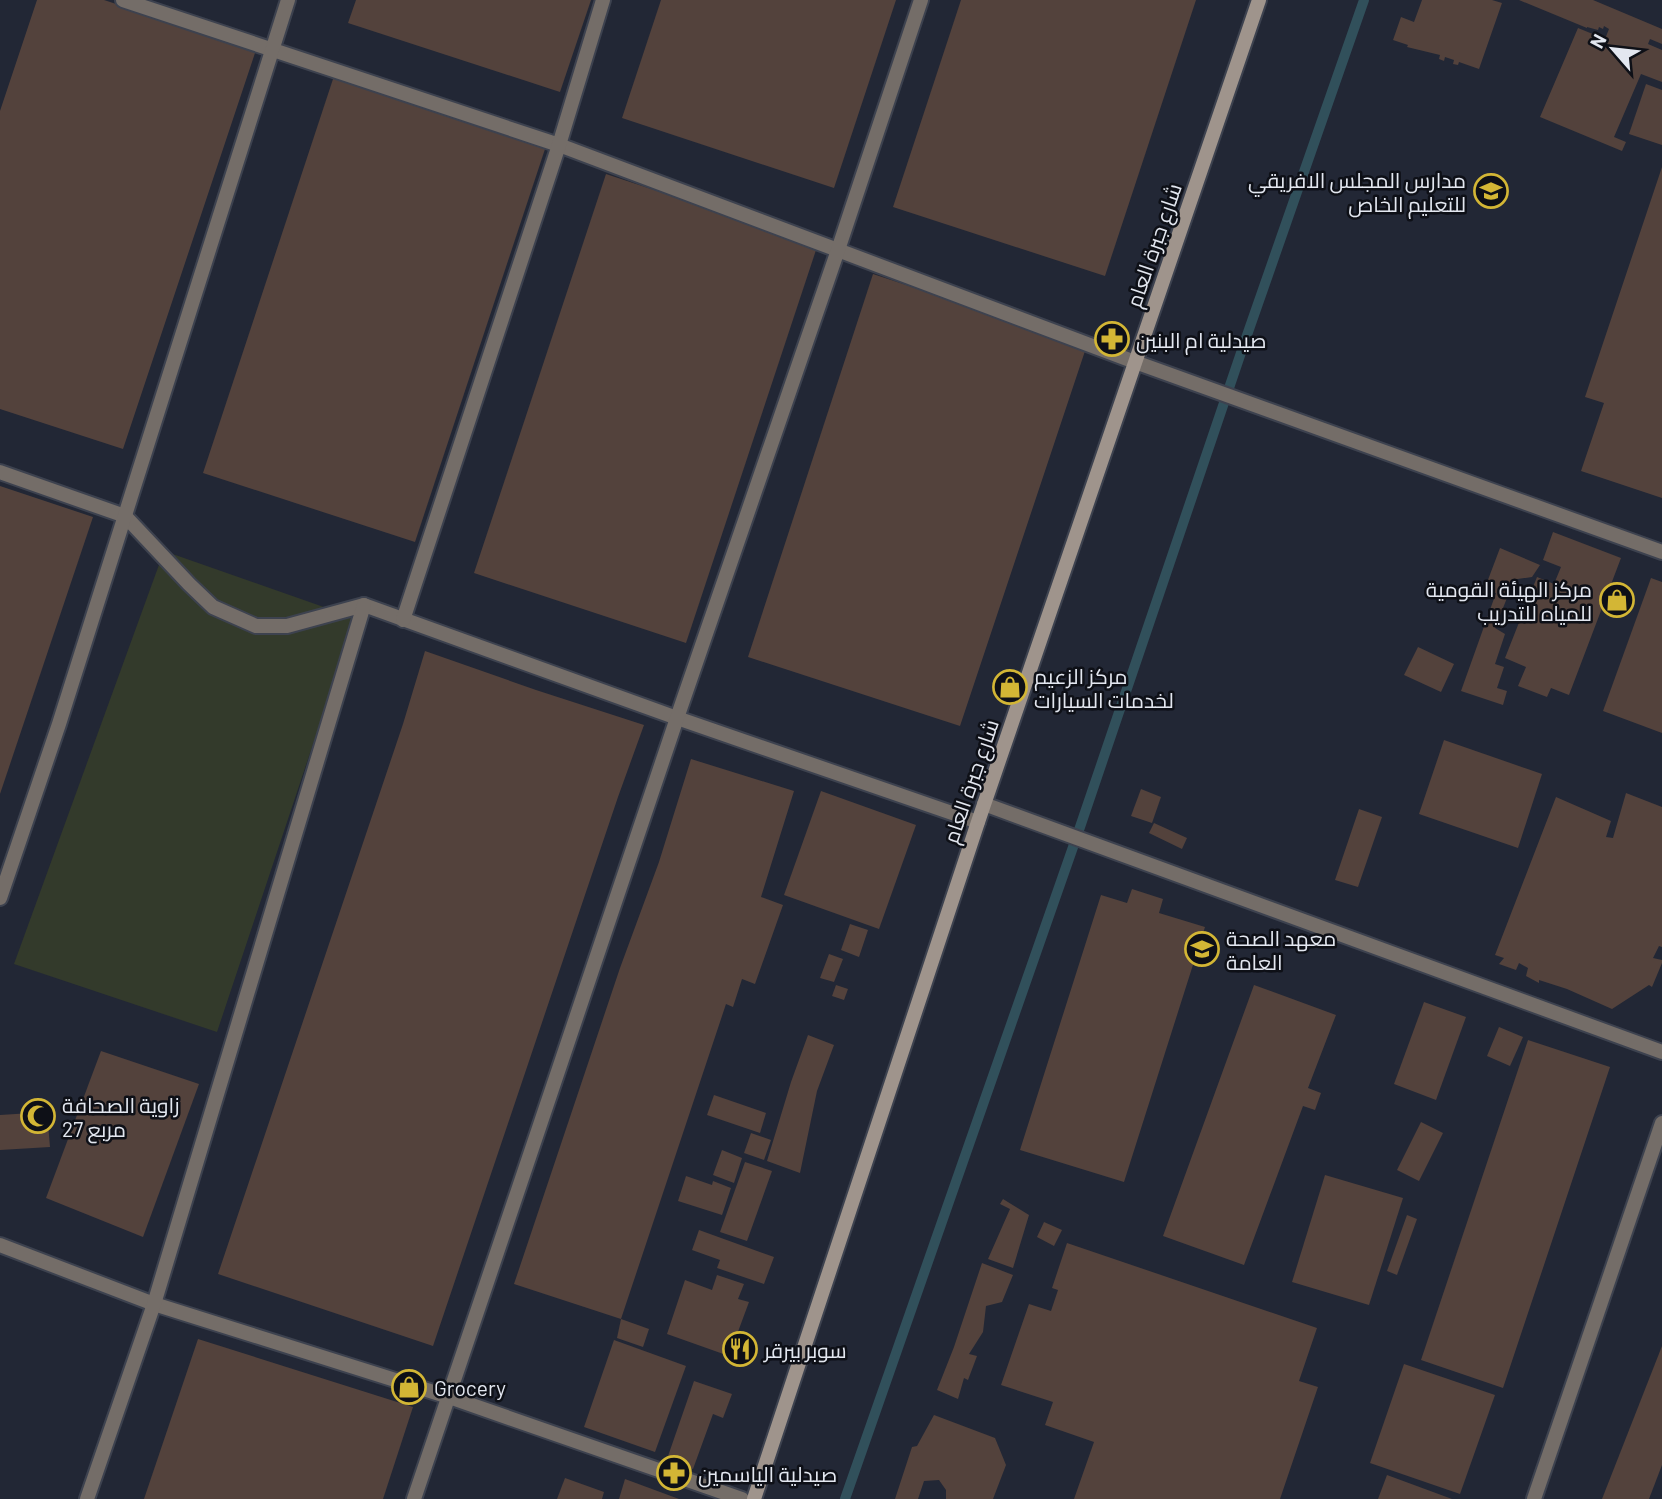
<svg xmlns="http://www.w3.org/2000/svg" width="1662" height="1499" viewBox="0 0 1662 1499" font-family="Barlow,Cairo,sans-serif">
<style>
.park{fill:#333a2b}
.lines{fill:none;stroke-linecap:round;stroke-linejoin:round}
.stream{stroke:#31505b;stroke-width:10}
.building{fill:#53423c}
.minor-casing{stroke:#3d424f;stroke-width:18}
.secondary-casing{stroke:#3d424f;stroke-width:18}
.minor{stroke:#746d68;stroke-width:14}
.secondary{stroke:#9f948c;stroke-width:14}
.labels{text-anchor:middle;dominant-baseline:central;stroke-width:5;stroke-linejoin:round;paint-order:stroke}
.poi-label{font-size:21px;fill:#e3e7f0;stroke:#0e1017;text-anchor:start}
.street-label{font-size:21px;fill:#e3e7f0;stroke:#0e1017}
</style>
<rect width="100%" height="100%" fill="#222735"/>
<polygon class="park" points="164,551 355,618 217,1032 14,964"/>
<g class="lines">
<polyline class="stream" points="845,1499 1079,830 1246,338 1364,0"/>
</g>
<g class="building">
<polygon points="37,0 104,0 256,50 123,449 0,409 0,111"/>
<polygon points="356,0 591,0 560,92 348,23"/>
<polygon points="661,0 896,0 834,188 622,118"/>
<polygon points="961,0 1196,0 1105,276 893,207"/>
<polygon points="1422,0 1492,0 1502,3 1479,69 1459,62 1458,65 1453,64 1454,60 1445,57 1444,61 1439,59 1440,55 1407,47 1408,45 1393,40 1401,17 1414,22"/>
<polygon points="1519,0 1593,0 1662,29 1662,44 1650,39 1648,44 1662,50 1662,82 1641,74 1614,137 1626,142 1622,151 1540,117 1578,28 1605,39 1609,29 1604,26 1603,29 1599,27 1598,30 1587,27 1587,28"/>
<polygon points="335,73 547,143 415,542 203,473"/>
<polygon points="1646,84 1662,90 1662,145 1629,134"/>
<polygon points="1662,167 1662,498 1581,471 1604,403 1585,397"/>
<polygon points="606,174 818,244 686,643 474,573"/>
<polygon points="873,274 979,309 1086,348 960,726 748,657"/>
<polygon points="0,486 93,517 0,794"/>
<polygon points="1553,532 1621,558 1569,695 1551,688 1547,697 1518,686 1526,667 1505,658 1537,577 1554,584 1561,567 1543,560"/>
<polygon points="1500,548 1540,565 1532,577 1511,580 1503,597 1507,598 1495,628 1505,634 1495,664 1504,667 1497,688 1507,691 1503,705 1461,691 1496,593 1483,593"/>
<polygon points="1651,578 1662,582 1662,733 1603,711"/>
<polygon points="1418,647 1454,664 1441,692 1404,675"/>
<polygon points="425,651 536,690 644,725 618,797 433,1346 218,1274 403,724"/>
<polygon points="1444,740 1542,774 1518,848 1419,814"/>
<polygon points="691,759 794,791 761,897 783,905 755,984 742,979 733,1007 726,1004 621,1319 514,1284 620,968 659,862"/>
<polygon points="1141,789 1161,797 1152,823 1131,816"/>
<polygon points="821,791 916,825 879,929 784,895"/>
<polygon points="1626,793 1662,807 1662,947 1659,946 1653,958 1662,960 1662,963 1652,987 1649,985 1612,1009 1567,989 1539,980 1539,983 1526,976 1528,968 1519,963 1516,970 1499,964 1504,958 1495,955 1556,797 1611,821 1606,837 1613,838"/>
<polygon points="1359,809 1382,817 1358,887 1335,880"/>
<polygon points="1154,823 1187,838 1182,849 1149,833"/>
<polygon points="1132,889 1163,899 1159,913 1205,927 1124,1182 1020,1150 1101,895 1127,903"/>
<polygon points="850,924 868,930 859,957 841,950"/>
<polygon points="829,954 843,959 834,982 820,978"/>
<polygon points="836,985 848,989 844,1000 832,996"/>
<polygon points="1254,985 1336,1015 1308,1088 1321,1093 1315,1110 1303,1106 1244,1265 1163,1236"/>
<polygon points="1424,1002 1466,1017 1436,1100 1394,1084"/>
<polygon points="1499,1027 1523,1037 1510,1066 1487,1056"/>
<polygon points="808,1035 834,1045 817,1091 800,1173 767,1161 791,1082"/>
<polygon points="1528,1040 1610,1067 1503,1388 1421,1360"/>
<polygon points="101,1051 199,1084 143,1237 46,1198"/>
<polygon points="714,1095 766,1113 760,1133 707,1115"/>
<polygon points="47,1112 50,1147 0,1150 0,1115"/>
<polygon points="1421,1122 1443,1133 1419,1181 1397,1170"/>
<polygon points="751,1133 771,1140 764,1160 744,1153"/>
<polygon points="722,1150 742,1158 734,1183 713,1175"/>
<polygon points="745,1162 772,1171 747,1241 720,1232"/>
<polygon points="1325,1175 1403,1198 1369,1305 1292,1282"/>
<polygon points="686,1176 712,1185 713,1181 731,1188 722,1215 678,1201"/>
<polygon points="1003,1199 1029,1215 1013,1268 988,1259 1010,1209 1000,1204"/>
<polygon points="1407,1215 1417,1219 1397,1275 1387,1271"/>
<polygon points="1044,1222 1062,1230 1054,1246 1037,1237"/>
<polygon points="699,1230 774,1257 764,1284 717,1268 720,1260 692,1250"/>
<polygon points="1067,1243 1317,1328 1299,1381 1318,1387 1280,1499 1074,1499 1094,1442 1045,1425 1053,1402 1001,1385 1029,1304 1051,1311 1058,1290 1052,1288"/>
<polygon points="982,1263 1013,1275 1002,1302 986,1306 983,1332 969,1354 977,1356 968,1380 964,1378 958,1399 937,1390 954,1347"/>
<polygon points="717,1275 744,1284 738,1299 749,1302 729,1356 667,1334 685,1280 712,1290"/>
<polygon points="621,1319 649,1329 643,1347 617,1338"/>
<polygon points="198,1339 413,1407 383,1499 144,1499"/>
<polygon points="614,1340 686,1366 655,1452 584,1427"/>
<polygon points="1662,1346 1662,1465 1649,1499 1602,1499"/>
<polygon points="1404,1364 1495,1395 1460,1494 1370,1463"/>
<polygon points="694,1381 732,1394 723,1418 713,1414 693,1469 667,1459"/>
<polygon points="934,1415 995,1438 1006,1465 993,1499 946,1499 946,1490 939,1480 924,1481 918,1499 895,1499 912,1447 917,1446"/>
<polygon points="1387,1475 1452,1499 1378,1499"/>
<polygon points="565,1478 604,1492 602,1499 557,1499"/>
<polygon points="625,1479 679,1499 619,1499"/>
</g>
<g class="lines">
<g class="minor-casing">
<g id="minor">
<polyline points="123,0 559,145 1135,362 1662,552"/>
<polyline points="0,472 125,516 189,584 213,607 256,626 287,626 364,605 677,718 978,822"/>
<polyline points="403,620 559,145 603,0"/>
<polyline points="984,804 1662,1052"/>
<polyline points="0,898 59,724 288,0"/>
<polyline points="0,1245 154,1304 449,1397 742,1499"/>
<polyline points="87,1499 154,1304 364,605"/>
<polyline points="414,1499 677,718 838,250 921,0"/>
<polyline points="1534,1499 1662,1123"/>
</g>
</g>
<g class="secondary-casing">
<polyline id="secondary" points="754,1499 978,822 1259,0"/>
</g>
<use href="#minor" class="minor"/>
<use href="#secondary" class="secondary"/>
</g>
<defs>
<g id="school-ring" transform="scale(1.75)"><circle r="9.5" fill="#0e1017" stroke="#d3b635" stroke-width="1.5"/><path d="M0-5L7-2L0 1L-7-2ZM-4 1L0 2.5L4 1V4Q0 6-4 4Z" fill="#d3b635"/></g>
<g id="pharmacy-ring" transform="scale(1.75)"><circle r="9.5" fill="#0e1017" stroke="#d3b635" stroke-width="1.5"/><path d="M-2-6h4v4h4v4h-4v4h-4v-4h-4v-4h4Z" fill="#d3b635"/></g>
<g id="shop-ring" transform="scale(1.75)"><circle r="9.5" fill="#0e1017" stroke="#d3b635" stroke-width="1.5"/><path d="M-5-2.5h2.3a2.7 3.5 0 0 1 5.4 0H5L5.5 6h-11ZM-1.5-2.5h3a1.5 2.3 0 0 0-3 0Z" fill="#d3b635"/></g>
<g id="university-ring" transform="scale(1.75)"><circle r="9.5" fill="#0e1017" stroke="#d3b635" stroke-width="1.5"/><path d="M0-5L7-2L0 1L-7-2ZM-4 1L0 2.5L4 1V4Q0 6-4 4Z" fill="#d3b635"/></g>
<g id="mosque-ring" transform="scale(1.75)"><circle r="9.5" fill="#0e1017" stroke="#d3b635" stroke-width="1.5"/><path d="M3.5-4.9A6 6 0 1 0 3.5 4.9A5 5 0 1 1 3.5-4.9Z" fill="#d3b635"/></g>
<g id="restaurant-ring" transform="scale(1.75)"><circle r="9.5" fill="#0e1017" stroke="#d3b635" stroke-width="1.5"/><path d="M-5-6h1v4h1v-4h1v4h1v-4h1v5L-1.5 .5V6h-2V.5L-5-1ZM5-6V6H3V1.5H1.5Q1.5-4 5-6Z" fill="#d3b635"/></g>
</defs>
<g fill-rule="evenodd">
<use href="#school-ring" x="1491" y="191"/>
<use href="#pharmacy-ring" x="1112" y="339"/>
<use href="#shop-ring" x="1617" y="600"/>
<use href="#shop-ring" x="1010" y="687"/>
<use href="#university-ring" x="1202" y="949"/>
<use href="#mosque-ring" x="38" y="1116"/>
<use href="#restaurant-ring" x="740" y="1349"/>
<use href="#shop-ring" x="409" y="1387"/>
<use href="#pharmacy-ring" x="674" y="1473"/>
</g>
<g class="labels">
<g class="poi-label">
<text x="1466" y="179" text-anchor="end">مدارس المجلس الافريقي<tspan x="1466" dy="24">للتعليم الخاص</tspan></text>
<text x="1136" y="339">صيدلية ام البنين</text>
<text x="1592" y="588" text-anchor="end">مركز الهيئة القومية<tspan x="1592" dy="24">للمياه للتدريب</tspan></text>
<text x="1034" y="675">مركز الزعيم<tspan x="1034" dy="24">لخدمات السيارات</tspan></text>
<text x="1226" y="937">معهد الصحة<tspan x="1226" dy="24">العامة</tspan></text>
<text x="62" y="1104">زاوية الصحافة<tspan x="62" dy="24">مربع 27</tspan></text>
<text x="764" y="1349">سوبر بيرقر</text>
<text x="434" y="1387">Grocery</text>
<text x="698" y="1473">صيدلية الياسمين</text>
</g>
<g class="street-label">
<text transform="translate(1153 245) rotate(-71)">شارع جبرة العام</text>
<text transform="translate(970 781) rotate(-71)">شارع جبرة العام</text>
</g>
</g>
<g transform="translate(1613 49) rotate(298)" stroke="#0e1017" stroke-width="5" paint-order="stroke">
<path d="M0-5L12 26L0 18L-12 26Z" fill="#e3e7f0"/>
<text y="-10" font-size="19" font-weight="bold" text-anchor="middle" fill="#e3e7f0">N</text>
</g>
</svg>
